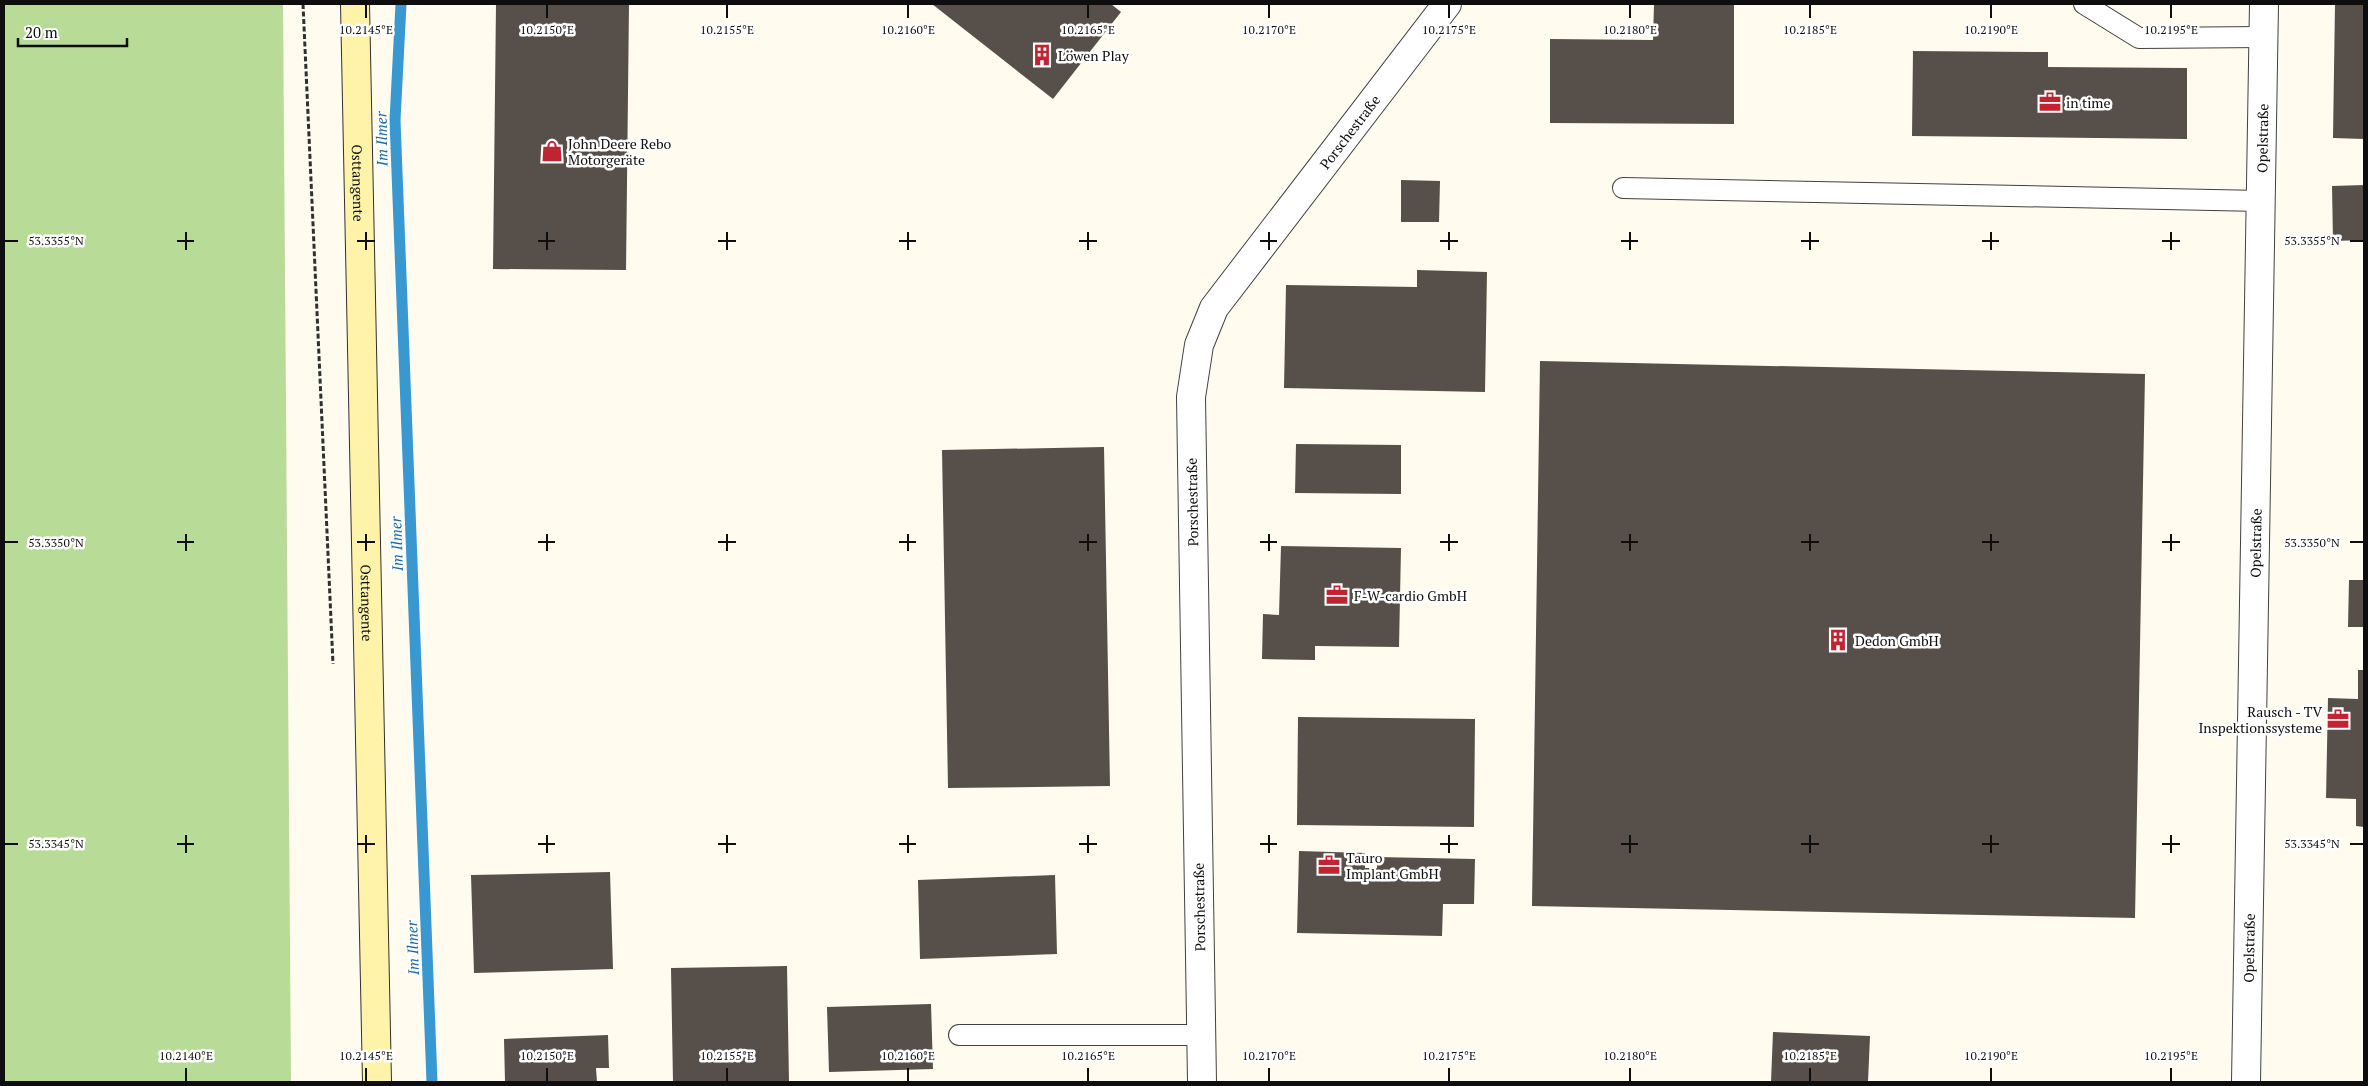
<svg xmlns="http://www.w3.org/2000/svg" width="2368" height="1086" viewBox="0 0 2368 1086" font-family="'PT Serif',serif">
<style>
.forest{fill:#b8db97}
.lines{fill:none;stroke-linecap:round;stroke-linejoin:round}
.stream{stroke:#3998cf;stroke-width:11}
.building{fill:#574f4a}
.lane-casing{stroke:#414141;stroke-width:22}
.street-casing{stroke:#414141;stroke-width:30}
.secondary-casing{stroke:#303030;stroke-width:30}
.path{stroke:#303030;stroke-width:3;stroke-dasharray:5 2.5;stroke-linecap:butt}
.lane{stroke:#fff;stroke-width:20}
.street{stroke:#fff;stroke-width:28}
.secondary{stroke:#fff3aa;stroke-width:28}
.ticks{fill:none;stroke:#0e0e0e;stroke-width:2}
.labels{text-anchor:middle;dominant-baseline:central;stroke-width:5;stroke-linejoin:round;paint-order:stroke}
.poi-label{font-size:14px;fill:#0e0e0e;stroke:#fff;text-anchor:start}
.street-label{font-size:14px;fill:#0e0e0e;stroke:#fff}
.water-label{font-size:15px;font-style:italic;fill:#1569a2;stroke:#fff}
.ticks-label{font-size:12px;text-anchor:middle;fill:#0e0e0e;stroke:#fff;stroke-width:5;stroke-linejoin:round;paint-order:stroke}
</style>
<rect width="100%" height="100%" fill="#fffbef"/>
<polygon class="forest" points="4,4 283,4 291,1082 4,1082"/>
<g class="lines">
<polyline class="stream" points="401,4 395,120 432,1082"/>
</g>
<g class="building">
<polygon points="496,4 629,4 626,270 493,269"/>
<polygon points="932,4 1111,4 1121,12 1053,99"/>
<polygon points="1654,4 1734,4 1734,124 1550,123 1550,39 1653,40"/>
<polygon points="2335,4 2364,4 2364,139 2333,138"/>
<polygon points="1913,51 2048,52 2048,67 2187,68 2187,139 1912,136"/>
<polygon points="1401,180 1440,181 1439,222 1401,222"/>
<polygon points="2364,185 2364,240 2333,241 2332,186"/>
<polygon points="1417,270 1487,272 1485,392 1284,388 1286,285 1417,287"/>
<polygon points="1540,361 2145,374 2135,918 1532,906"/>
<polygon points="1296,444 1401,445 1401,494 1295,493"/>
<polygon points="1104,447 1110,786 948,788 942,450"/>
<polygon points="1281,546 1401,548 1399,647 1315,646 1315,660 1262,659 1263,614 1279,615"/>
<polygon points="2349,580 2364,580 2364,627 2348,627"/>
<polygon points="2358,670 2364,670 2364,827 2356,826 2356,799 2326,798 2328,698 2358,699"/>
<polygon points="1298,717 1475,719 1474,827 1297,825"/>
<polygon points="1299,851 1365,853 1365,868 1377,868 1377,857 1475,859 1474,904 1443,904 1442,936 1297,933"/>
<polygon points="610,872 613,969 474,973 471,875"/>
<polygon points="1055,875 1057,954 920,959 918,880"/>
<polygon points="787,966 789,1082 673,1082 671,968"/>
<polygon points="931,1004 933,1069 829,1072 827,1007"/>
<polygon points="1773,1032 1870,1036 1868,1082 1771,1082"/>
<polygon points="608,1035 609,1068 596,1068 597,1082 505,1082 504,1039"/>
</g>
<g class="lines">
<g class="lane-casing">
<g id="lane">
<polyline points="2084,4 2139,38 2264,37"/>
<polyline points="1623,188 2261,201"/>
<polyline points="959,1035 1201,1035"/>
</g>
</g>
<g class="street-casing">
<g id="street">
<path id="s1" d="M1202,1082L1191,397L1199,345L1214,308L1447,4"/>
<path id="s2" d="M2246,1082L2264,4"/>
</g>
</g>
<g class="secondary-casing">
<g id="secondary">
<path id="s3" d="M355,4L377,1082"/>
</g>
</g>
<polyline class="path" points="303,4 333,664"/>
<use href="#lane" class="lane"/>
<use href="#street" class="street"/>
<use href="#secondary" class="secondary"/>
</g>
<path class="ticks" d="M366,5V18M547,5V18M727,5V18M908,5V18M1088,5V18M1269,5V18M1449,5V18M1630,5V18M1810,5V18M1991,5V18M2171,5V18M186,232V250M366,232V250M547,232V250M727,232V250M908,232V250M1088,232V250M1269,232V250M1449,232V250M1630,232V250M1810,232V250M1991,232V250M2171,232V250M5,241H18M177,241H194M357,241H375M538,241H555M718,241H736M899,241H916M1079,241H1097M1260,241H1277M1440,241H1458M1621,241H1638M1801,241H1819M1982,241H1999M2162,241H2180M2350,241H2363M186,534V551M366,534V551M547,534V551M727,534V551M908,534V551M1088,534V551M1269,534V551M1449,534V551M1630,534V551M1810,534V551M1991,534V551M2171,534V551M5,542H18M177,542H194M357,542H375M538,542H555M718,542H736M899,542H916M1079,542H1097M1260,542H1277M1440,542H1458M1621,542H1638M1801,542H1819M1982,542H1999M2162,542H2180M2350,542H2363M186,835V853M366,835V853M547,835V853M727,835V853M908,835V853M1088,835V853M1269,835V853M1449,835V853M1630,835V853M1810,835V853M1991,835V853M2171,835V853M5,844H18M177,844H194M357,844H375M538,844H555M718,844H736M899,844H916M1079,844H1097M1260,844H1277M1440,844H1458M1621,844H1638M1801,844H1819M1982,844H1999M2162,844H2180M2350,844H2363M186,1068V1081M366,1068V1081M547,1068V1081M727,1068V1081M908,1068V1081M1088,1068V1081M1269,1068V1081M1449,1068V1081M1630,1068V1081M1810,1068V1081M1991,1068V1081M2171,1068V1081"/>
<defs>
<g id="building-bare" transform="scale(1.725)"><path d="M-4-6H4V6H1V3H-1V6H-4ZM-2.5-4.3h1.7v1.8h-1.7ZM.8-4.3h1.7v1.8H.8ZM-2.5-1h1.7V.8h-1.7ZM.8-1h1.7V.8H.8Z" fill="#c02430" stroke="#fff" stroke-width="2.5" paint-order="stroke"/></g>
<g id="office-bare" transform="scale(1.725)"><path d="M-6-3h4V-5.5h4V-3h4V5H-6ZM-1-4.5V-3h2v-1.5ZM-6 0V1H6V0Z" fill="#c02430" stroke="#fff" stroke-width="2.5" paint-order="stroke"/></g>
<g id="shop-bare" transform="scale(1.725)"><path d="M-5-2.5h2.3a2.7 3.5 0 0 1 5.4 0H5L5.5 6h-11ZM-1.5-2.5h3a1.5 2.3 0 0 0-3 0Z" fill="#c02430" stroke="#fff" stroke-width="2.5" paint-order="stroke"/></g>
</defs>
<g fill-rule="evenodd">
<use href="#building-bare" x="1042" y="55"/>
<use href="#office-bare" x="2050" y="102"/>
<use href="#shop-bare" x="552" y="151"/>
<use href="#office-bare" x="1337" y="595"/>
<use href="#building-bare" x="1838" y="640"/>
<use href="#office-bare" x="2338" y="719"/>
<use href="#office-bare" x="1329" y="865"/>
</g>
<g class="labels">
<g class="poi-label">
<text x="1058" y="55">Löwen Play</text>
<text x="2066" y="102">in time</text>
<text x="568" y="143">John Deere Rebo<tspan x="568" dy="16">Motorgeräte</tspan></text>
<text x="1354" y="595">F-W-cardio GmbH</text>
<text x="1855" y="640">Dedon GmbH</text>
<text x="2322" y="711" text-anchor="end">Rausch - TV<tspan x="2322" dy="16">Inspektionssysteme</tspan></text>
<text x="1346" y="857">Tauro<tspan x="1346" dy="16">Implant GmbH</tspan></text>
</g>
<g class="street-label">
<text stroke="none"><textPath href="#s1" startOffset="1000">Porschestraße</textPath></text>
<text stroke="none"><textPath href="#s2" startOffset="944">Opelstraße</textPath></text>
<text stroke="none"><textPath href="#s3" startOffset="179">Osttangente</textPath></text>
<text transform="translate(1192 502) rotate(-91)">Porschestraße</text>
<text stroke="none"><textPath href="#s2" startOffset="539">Opelstraße</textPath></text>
<text stroke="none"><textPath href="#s3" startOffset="599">Osttangente</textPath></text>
<text transform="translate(1199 907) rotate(-91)">Porschestraße</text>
<text stroke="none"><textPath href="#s2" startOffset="134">Opelstraße</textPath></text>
</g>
<g class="water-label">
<text transform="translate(381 139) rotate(-91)">Im Ilmer</text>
<text transform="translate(396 544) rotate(-92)">Im Ilmer</text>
<text transform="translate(412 948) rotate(-92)">Im Ilmer</text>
</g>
</g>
<g class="ticks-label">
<text x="366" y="34">10.2145°E</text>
<text x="547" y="34">10.2150°E</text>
<text x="727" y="34">10.2155°E</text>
<text x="908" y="34">10.2160°E</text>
<text x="1088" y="34">10.2165°E</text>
<text x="1269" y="34">10.2170°E</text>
<text x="1449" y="34">10.2175°E</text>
<text x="1630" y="34">10.2180°E</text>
<text x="1810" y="34">10.2185°E</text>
<text x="1991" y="34">10.2190°E</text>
<text x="2171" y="34">10.2195°E</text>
<text x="56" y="245">53.3355°N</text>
<text x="2312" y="245">53.3355°N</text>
<text x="56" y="547">53.3350°N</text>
<text x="2312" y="547">53.3350°N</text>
<text x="56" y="848">53.3345°N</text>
<text x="2312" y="848">53.3345°N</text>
<text x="186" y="1060">10.2140°E</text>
<text x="366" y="1060">10.2145°E</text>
<text x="547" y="1060">10.2150°E</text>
<text x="727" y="1060">10.2155°E</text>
<text x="908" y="1060">10.2160°E</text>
<text x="1088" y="1060">10.2165°E</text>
<text x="1269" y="1060">10.2170°E</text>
<text x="1449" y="1060">10.2175°E</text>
<text x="1630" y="1060">10.2180°E</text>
<text x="1810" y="1060">10.2185°E</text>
<text x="1991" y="1060">10.2190°E</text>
<text x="2171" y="1060">10.2195°E</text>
</g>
<rect width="2368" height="1086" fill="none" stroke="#0e0e0e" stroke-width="10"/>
<path d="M18 38v8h109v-8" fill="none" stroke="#0e0e0e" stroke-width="2.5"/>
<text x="25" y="38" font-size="15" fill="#0e0e0e" stroke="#ffffff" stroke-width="4" paint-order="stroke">20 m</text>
</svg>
